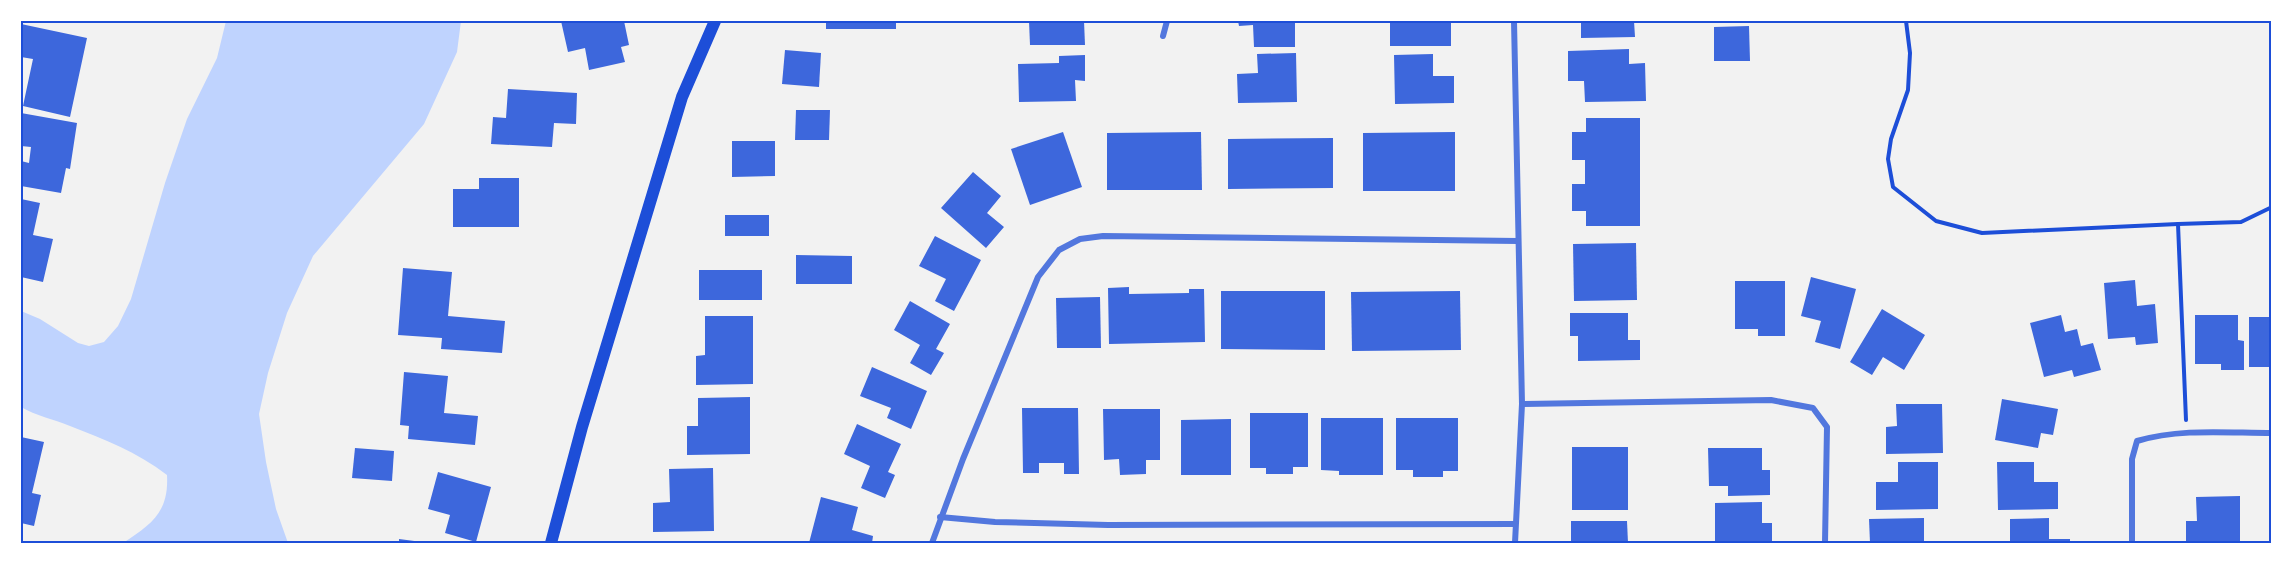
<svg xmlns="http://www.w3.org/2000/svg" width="2293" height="564" viewBox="0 0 2293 564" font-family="'Public Sans',sans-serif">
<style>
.water{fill:#bfd3fe}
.building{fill:#3d67dc}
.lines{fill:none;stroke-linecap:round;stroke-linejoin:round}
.path{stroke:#1d4ed8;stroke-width:4}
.minor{stroke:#5277de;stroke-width:6}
.secondary{stroke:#1d4ed8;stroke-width:12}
.neatline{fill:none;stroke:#1d4ed8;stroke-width:2}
</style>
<rect width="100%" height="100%" fill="#f2f2f2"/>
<path class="water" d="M226,21H461L457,52L424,124L313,256L287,313L268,373L259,414L266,462L276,509L288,543H123C152,524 169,512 167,475C137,452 104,439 70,426C53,419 36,416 21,407V311L40,319L78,343L89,346L104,342L118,326L131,299L165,183L187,119L217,58Z"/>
<g class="building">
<polygon points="561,21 624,21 629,45 621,47 625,62 589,70 585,48 568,52"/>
<rect x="826" y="21" width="70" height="8"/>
<polygon points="1029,21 1084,21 1085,45 1030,45"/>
<polygon points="1238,21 1295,21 1295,47 1254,47 1253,25 1239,26"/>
<rect x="1390" y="21" width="61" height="25"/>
<polygon points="1581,21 1634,21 1635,37 1581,38"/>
<polygon points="21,24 87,38 70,117 23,106 33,59 21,57"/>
<polygon points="1749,26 1750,61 1714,61 1714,27"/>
<polygon points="1629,49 1629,64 1645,63 1646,101 1585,102 1584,81 1568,81 1568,51"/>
<polygon points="785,50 821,53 819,87 782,84"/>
<polygon points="1296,53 1297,102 1238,103 1237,74 1258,73 1257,54"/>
<polygon points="1433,54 1433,76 1454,76 1454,103 1395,104 1394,55"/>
<polygon points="1085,55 1085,81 1075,80 1076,101 1019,102 1018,64 1059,63 1059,56"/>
<polygon points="508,89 577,93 576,124 554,123 552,147 491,144 493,117 506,118"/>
<polygon points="796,110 830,110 829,140 795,140"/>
<polygon points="21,113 77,123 70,169 66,168 61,193 21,186 21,161 29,163 31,147 21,146"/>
<polygon points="1586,118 1640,118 1640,226 1586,226 1586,211 1572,211 1572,184 1585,184 1585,160 1572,160 1572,132 1586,132"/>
<polygon points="1063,132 1082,187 1030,205 1011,149"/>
<polygon points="1201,132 1202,190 1107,190 1107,133"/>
<polygon points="1455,132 1455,191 1363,191 1363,133"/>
<polygon points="1333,138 1333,188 1228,189 1228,139"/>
<polygon points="732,141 775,141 775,176 732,177"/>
<polygon points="973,172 1001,196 987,213 1004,227 986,248 941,208"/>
<polygon points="479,178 519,178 519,227 453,227 453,189 479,189"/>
<polygon points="21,199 40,203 33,235 53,239 43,282 21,277"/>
<rect x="725" y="215" width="44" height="21"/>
<polygon points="935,236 981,260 954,311 935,301 946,279 919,266"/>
<polygon points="1636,243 1637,300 1574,301 1573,244"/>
<polygon points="796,255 852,256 852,284 796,284"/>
<polygon points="403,268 452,272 448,316 505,321 502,353 441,349 442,338 398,335"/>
<rect x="699" y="270" width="63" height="30"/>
<polygon points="1811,277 1856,289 1840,349 1815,342 1821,321 1801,316"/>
<polygon points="2135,280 2137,306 2155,304 2158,343 2136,345 2135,337 2108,339 2104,283"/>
<polygon points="1735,281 1785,281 1785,336 1758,336 1758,329 1735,329"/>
<polygon points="1129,287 1129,294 1189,293 1189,289 1204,289 1205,342 1109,344 1108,288"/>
<polygon points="1221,291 1325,291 1325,350 1221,349"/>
<polygon points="1460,291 1461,350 1352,351 1351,292"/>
<polygon points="1100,297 1101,348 1057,348 1056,298"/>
<polygon points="910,301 950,324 936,349 944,353 931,375 910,363 920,345 894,330"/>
<polygon points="1882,309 1925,335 1904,370 1883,357 1872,375 1850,362"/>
<polygon points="1570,313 1628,313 1628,340 1640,340 1640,360 1578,361 1578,336 1570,336"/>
<polygon points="2061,315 2065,332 2077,329 2081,346 2093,343 2101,370 2074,377 2072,370 2044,377 2030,323"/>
<polygon points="2195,315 2238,315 2238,340 2244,341 2244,370 2221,370 2221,364 2195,364"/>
<polygon points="705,316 753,316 753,384 696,385 696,356 705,355"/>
<rect x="2249" y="317" width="23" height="50"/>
<polygon points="872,367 927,391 911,429 887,418 891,408 860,396"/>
<polygon points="404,372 448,376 444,413 478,416 475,445 408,439 409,426 400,425"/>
<polygon points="750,397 750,454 687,455 687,426 698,426 698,398"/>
<polygon points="2002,399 2058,409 2053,435 2041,433 2038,448 1995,440"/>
<polygon points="1896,404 1942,404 1943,453 1886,454 1886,427 1897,426"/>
<polygon points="1022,408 1078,408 1079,474 1064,474 1064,463 1039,463 1039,473 1023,473"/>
<polygon points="1103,409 1160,409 1160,460 1146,460 1146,474 1120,475 1119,459 1104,460"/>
<polygon points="1250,413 1308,413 1308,467 1293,467 1293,474 1266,474 1266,468 1250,468"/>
<polygon points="1321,418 1383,418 1383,475 1339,475 1339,471 1321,470"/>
<polygon points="1396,418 1458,418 1458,471 1443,471 1443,477 1413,477 1413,470 1396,470"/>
<polygon points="1231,419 1231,475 1181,475 1181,420"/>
<polygon points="857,424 901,444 888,472 895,475 885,498 861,488 870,466 844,454"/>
<polygon points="21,437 44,442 32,493 41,495 34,526 21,523"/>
<rect x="1572" y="447" width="56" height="63"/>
<polygon points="355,448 394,451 392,481 352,478"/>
<polygon points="1708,448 1762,448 1762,470 1770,470 1770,495 1728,496 1728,486 1709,486"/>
<polygon points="1898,462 1938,462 1938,509 1876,510 1876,482 1898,482"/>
<polygon points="1997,462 2034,462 2034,482 2058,482 2058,509 1998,510"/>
<polygon points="713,468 714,531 653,532 653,503 670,502 669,469"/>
<polygon points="438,472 491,487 476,542 445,533 450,515 428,509"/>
<polygon points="2240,496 2240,543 2186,543 2186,521 2197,521 2196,497"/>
<polygon points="821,497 858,507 852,530 873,536 872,543 809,543"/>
<polygon points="1762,502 1762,523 1772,523 1772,543 1715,543 1715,503"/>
<polygon points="1924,518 1924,543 1870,543 1869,519"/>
<polygon points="2049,518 2049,539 2070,539 2070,543 2010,543 2010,519"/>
<polygon points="1571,521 1627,521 1628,543 1571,543"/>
<polygon points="399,539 422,542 422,543 399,543"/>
</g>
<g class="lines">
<g class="path">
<polyline points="1906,21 1910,53 1908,90 1891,139 1888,159 1893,187 1936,221 1982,233 2178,224"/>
<polyline points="2186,420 2178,224 2241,222 2272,207"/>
</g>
<g class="minor">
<polyline points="1514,21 1522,404 1515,543"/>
<polyline points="1163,36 1167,21"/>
<polyline points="1522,404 1771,400 1813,408 1827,427 1825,543"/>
<polyline points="940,517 995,522 1108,525 1515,524"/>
<polyline points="932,543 963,459 1038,277 1059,250 1080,239 1103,236 1518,241"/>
<path d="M2132,543V459L2137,441C2181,428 2227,433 2272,433"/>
</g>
<polyline class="secondary" points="551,543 582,427 682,97 715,21"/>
</g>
<rect width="2293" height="564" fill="none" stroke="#ffffff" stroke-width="45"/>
<rect x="22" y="22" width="2248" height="520" class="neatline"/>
</svg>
